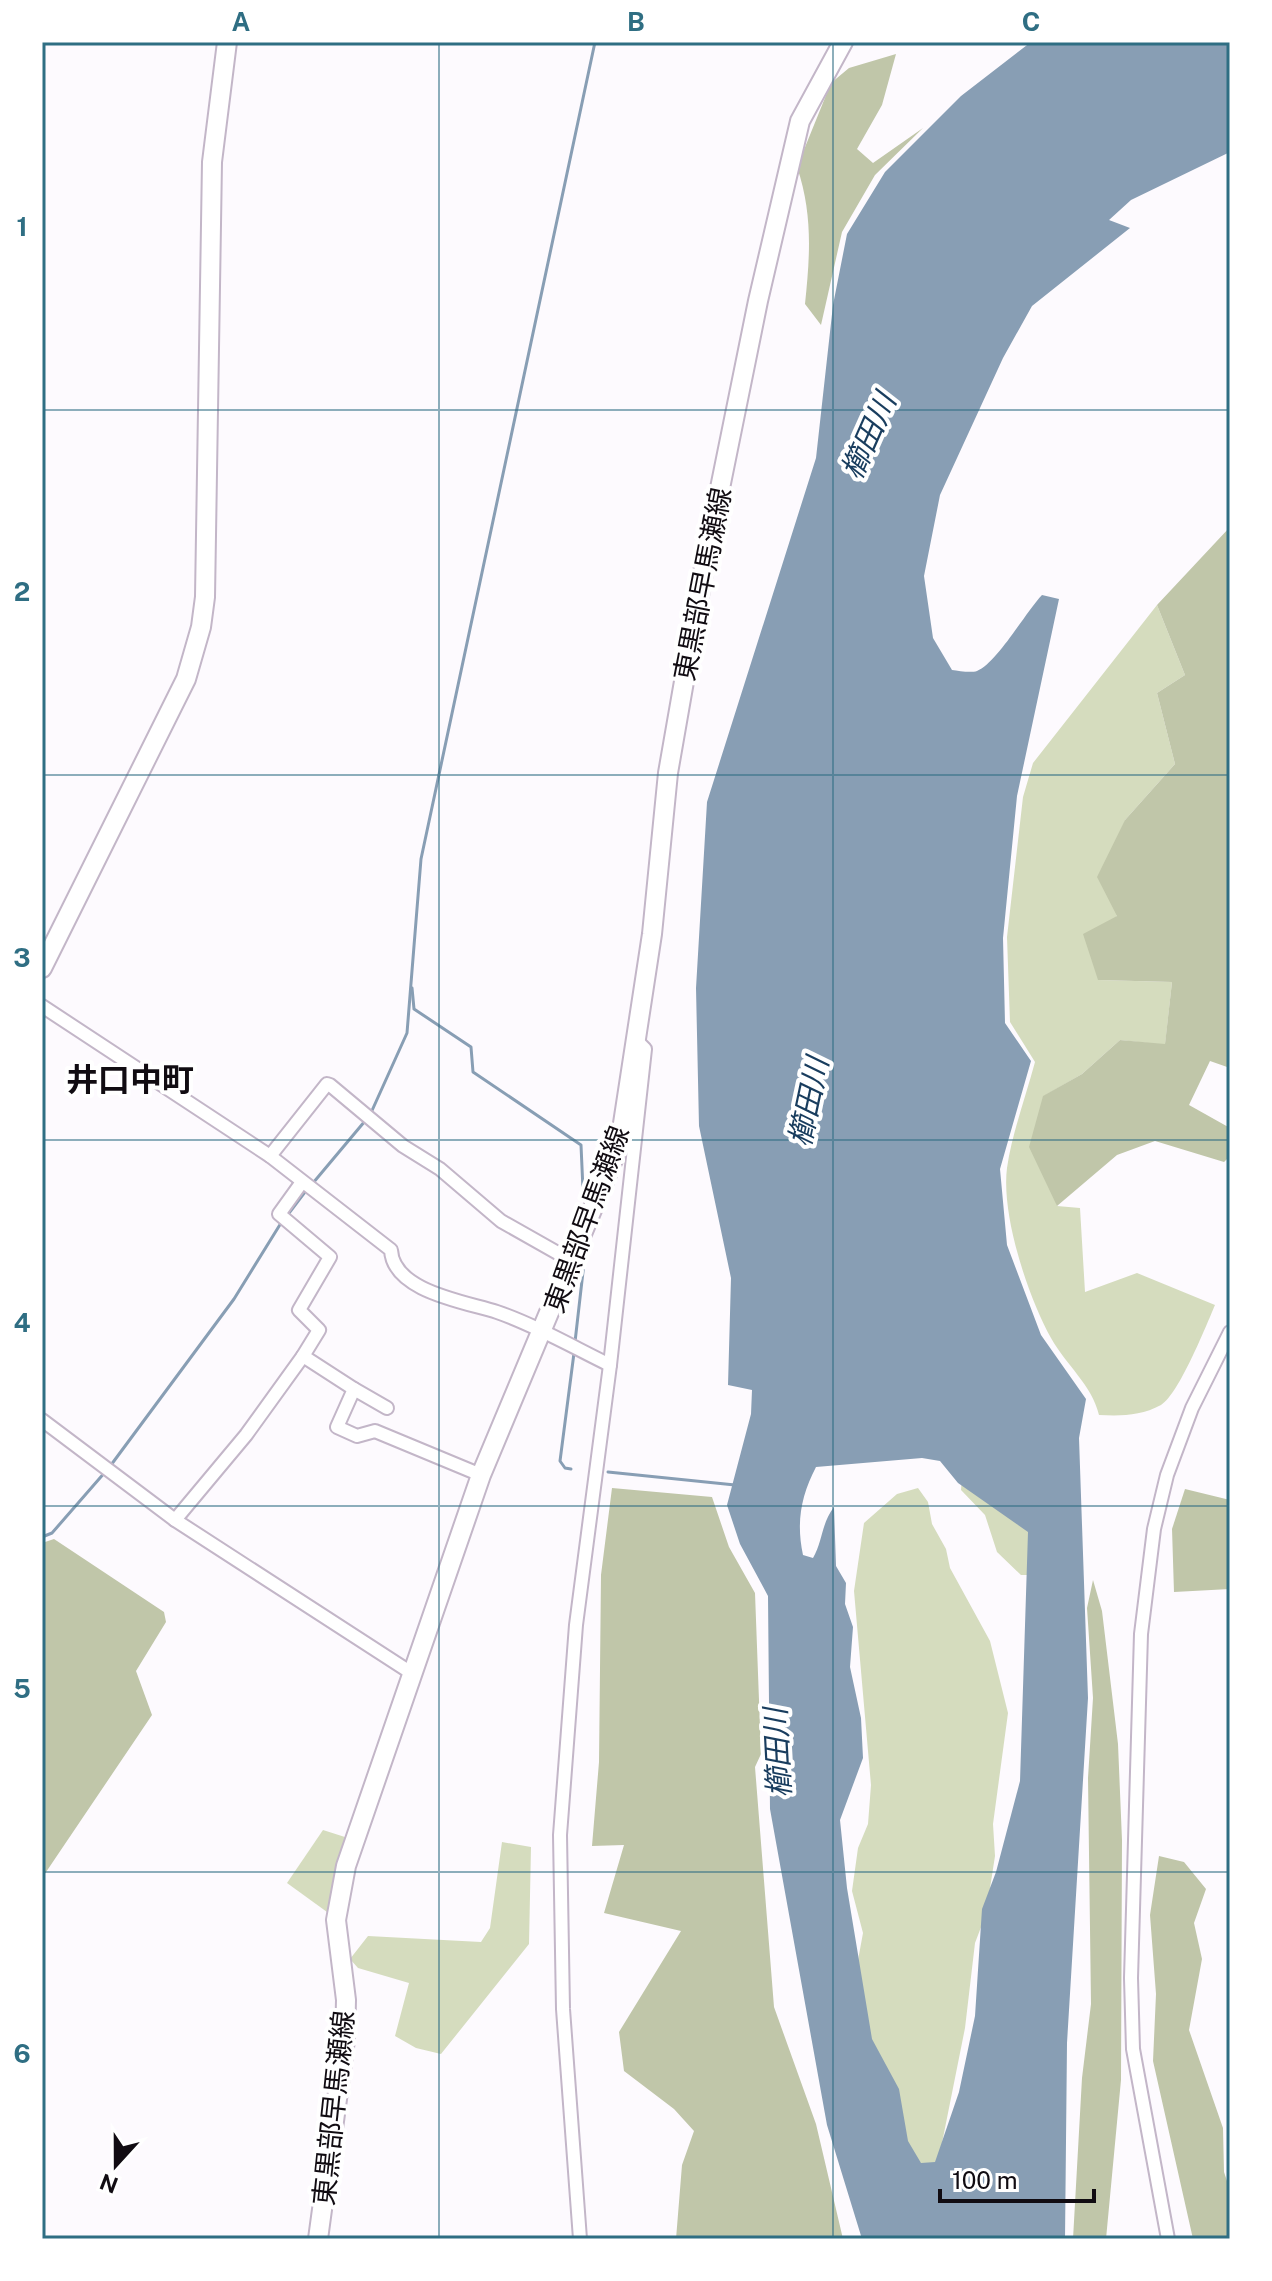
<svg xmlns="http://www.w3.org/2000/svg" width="1272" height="2281" viewBox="0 0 1272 2281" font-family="'Public Sans','Noto Sans JP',sans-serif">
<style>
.green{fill:#d5dcbe}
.forest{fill:#c0c6a9}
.water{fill:#889eb4;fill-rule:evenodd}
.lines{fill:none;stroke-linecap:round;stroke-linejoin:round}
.stream{stroke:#889eb4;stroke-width:3}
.street-casing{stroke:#c3b6c8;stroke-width:16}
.secondary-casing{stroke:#c3b6c8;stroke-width:22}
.street{stroke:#fff;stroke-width:12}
.secondary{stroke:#fff;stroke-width:18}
.grid{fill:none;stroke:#2f6e83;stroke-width:2;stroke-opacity:0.55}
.labels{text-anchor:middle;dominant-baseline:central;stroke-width:8;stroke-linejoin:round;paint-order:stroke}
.street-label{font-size:28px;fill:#110c12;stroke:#fff}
.water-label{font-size:30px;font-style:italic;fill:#193d5e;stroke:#fff}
.quarter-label{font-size:32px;font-weight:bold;fill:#110c12;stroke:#fff}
.neatline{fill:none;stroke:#2f6e83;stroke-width:3}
.grid-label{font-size:26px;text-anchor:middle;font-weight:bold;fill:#2f6e83}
</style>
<rect width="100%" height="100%" fill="#fdfafe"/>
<g class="green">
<path d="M1157,605L1185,675L1157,693L1175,764L1125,820L1117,915L1098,980L1172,982L1165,1045L1120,1040L1082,1074L1044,1096L1057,1206L1080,1208L1085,1292L1137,1273L1215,1305C1206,1326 1179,1394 1161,1405C1141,1416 1121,1416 1099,1415C1092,1385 1066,1365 1051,1338C1028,1297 1001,1215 1007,1168C1012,1133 1026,1096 1035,1062L1010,1022L1007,937L1023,797L1033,763Z"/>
<polygon points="963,1464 1029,1481 1032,1575 1021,1575 997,1552 985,1515 961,1490"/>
<polygon points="918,1488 928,1502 932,1524 946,1549 950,1568 990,1641 1008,1713 993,1824 995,1856 986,1914 975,1943 965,2028 935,2178 890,2156 856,1971 863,1933 852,1891 858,1848 868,1824 871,1785 854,1591 864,1523 897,1494"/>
<polygon points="323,1830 348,1838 327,1912 287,1883"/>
<polygon points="502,1842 531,1847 529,1944 441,2054 416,2048 395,2036 409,1983 358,1968 350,1959 368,1936 481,1942 490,1928"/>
</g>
<g class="forest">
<path d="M896,54L882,105L857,149L873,163L923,128L875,175L842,232L821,325L805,304C810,256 813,214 797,167L831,83L849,68Z"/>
<polygon points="1230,527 1230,1068 1210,1061 1189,1105 1230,1128 1230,1156 1224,1162 1155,1141 1117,1155 1057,1206 1029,1147 1043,1096 1082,1074 1120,1040 1165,1044 1172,982 1098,980 1083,934 1117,916 1097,877 1125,820 1175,764 1157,693 1185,675 1157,605"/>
<polygon points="612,1488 712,1497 729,1547 755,1593 761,1754 755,1767 774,2007 816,2124 843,2239 676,2239 682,2165 694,2131 674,2109 624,2071 619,2032 681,1931 604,1913 624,1845 592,1846 599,1762 601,1575"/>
<polygon points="1185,1489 1230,1500 1230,1589 1174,1592 1172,1529"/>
<polygon points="54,1539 164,1612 166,1622 136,1671 152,1715 42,1878 42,1543"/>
<polygon points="1093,1580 1102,1611 1118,1744 1122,1840 1121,2080 1106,2239 1073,2239 1082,2078 1091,2004 1088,1778 1093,1698 1087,1608"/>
<polygon points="1159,1856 1184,1862 1206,1889 1194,1923 1202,1959 1189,2030 1223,2128 1224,2172 1230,2190 1230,2239 1193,2239 1153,2061 1156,1994 1150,1915"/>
</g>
<path class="water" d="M1031,42H1230V152L1131,200L1109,220L1130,228L1032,306L1003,358L940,495L924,576L933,638L952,670C959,671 971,673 977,671C997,663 1025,613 1042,595L1059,599L1017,796L1003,938L1005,1023L1031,1061L1000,1169L1007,1245L1041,1335L1086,1399L1079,1438L1088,1698L1067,2043L1065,2239H862L827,2125L770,1809L768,1596L740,1544L727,1505L751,1414L752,1390L728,1385L731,1278L699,1126L696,988L707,802L816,458L833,305L847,234L885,172L961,96ZM922,1458L940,1461L958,1483L1028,1532L1020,1781L996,1872L982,1909L975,2016L959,2092L935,2162L921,2163L908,2141L899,2089L872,2039L847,1888L840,1820L863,1758L861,1718L850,1667L853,1627L845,1604L846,1583L836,1566L834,1507C821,1524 823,1541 813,1558L803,1555C796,1522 801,1496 816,1467Z"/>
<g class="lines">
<g class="stream">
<polyline points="412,988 414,1009 471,1047 473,1072 581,1145 583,1190"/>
<polyline points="370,1115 407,1033 421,859 595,42"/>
<polyline points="313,1183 365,1121"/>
<polyline points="286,1217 308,1188"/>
<polyline points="575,1342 584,1263"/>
<polyline points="111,1465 234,1299 281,1223"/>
<polyline points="571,1469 565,1468 560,1461 574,1353"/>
<polyline points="608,1472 735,1485"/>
<polyline points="42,1537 52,1533 106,1471"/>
</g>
<g class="street-casing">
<g id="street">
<path d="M42,1006L270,1156L391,1250C393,1292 467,1302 497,1312C535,1325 573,1347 610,1365"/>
<polyline points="270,1156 327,1084 330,1085 403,1146 440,1169 501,1221 570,1260"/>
<polyline points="302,1182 279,1214 330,1257 299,1310 319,1330 303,1356 354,1389 337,1427 357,1436 375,1431 481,1475"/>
<polyline points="354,1389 387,1408"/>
<polyline points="42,1420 175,1520 413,1674"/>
<polyline points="175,1520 246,1435 303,1356"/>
<polyline points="580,2239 563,2009 560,1835 576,1625 610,1365 645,1049 637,1041"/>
<polyline points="1168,2239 1133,2049 1131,1978 1141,1634 1154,1529 1167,1475 1192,1408 1230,1332"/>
</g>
</g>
<g class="secondary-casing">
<g id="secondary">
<polyline points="42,968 186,679 201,627 205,597 212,162 227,42"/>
<polyline points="318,2239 345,2040 346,2000 336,1920 346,1866 481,1475 620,1143 652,934 668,773 704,567 758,301 800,121 843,42"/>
</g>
</g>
<use href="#street" class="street"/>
<use href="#secondary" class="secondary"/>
</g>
<path class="grid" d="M439,42V2239M833,42V2239M42,410H1230M42,775H1230M42,1140H1230M42,1506H1230M42,1872H1230"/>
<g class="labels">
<g class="street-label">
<text transform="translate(702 584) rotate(-79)">東黒部早馬瀬線</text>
<text transform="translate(586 1219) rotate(-70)">東黒部早馬瀬線</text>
<text transform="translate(333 2108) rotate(-84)">東黒部早馬瀬線</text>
</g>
<g class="water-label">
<text transform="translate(868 436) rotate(-66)">櫛田川</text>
<text transform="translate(808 1102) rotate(-78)">櫛田川</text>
<text transform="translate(777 1753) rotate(-93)">櫛田川</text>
</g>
<g class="quarter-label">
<text x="130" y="1079">井口中町</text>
</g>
</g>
<rect width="1272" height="2281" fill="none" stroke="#ffffff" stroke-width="88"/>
<g transform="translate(116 2165) rotate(201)" stroke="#ffffff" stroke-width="6" paint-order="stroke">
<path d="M0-6L14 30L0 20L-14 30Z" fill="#110c12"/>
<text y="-12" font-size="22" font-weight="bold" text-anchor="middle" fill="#110c12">N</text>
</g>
<path d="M940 2189v12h154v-12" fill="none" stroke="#110c12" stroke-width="4"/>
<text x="952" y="2189" font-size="24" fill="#110c12" stroke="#ffffff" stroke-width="6" paint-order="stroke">100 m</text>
<rect x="44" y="44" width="1184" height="2193" class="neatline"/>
<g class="grid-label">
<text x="241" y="31">A</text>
<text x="636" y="31">B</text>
<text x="1031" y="31">C</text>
<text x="22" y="236">1</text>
<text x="22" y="601">2</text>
<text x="22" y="967">3</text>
<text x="22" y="1332">4</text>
<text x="22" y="1698">5</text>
<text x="22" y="2063">6</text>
</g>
</svg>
